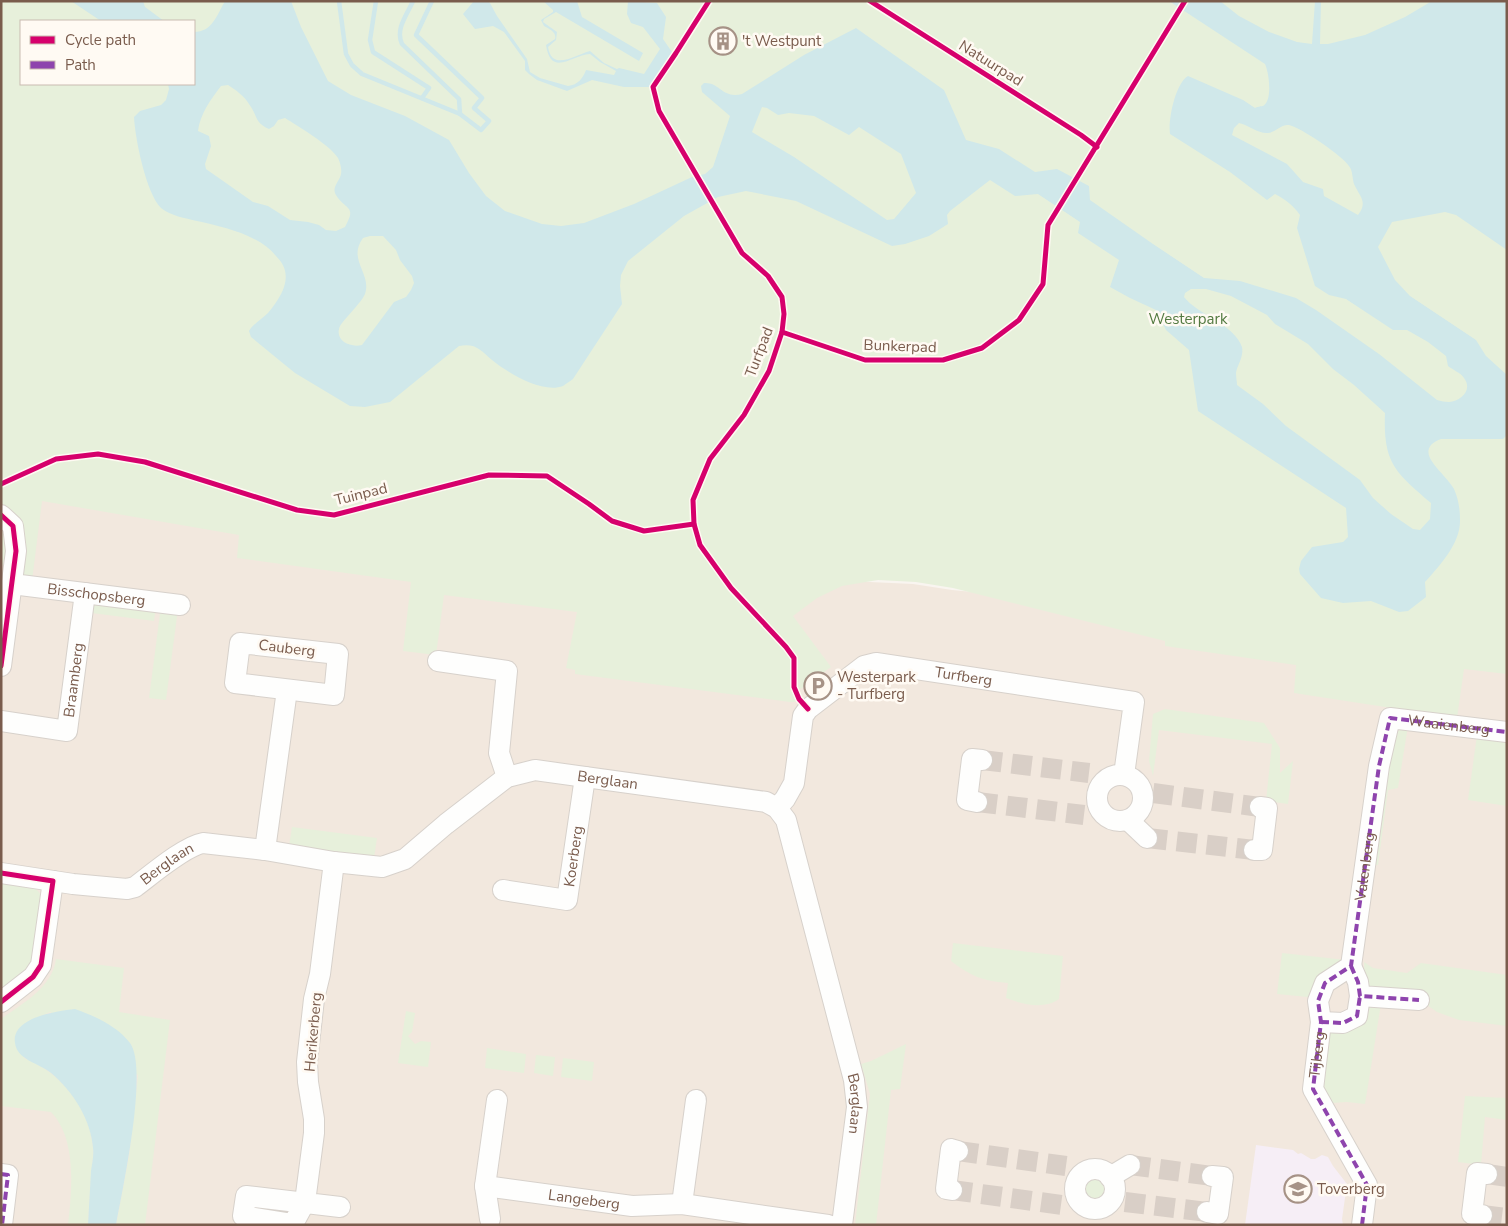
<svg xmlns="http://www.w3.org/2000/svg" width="1508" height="1226" viewBox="0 0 1508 1226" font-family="'Nunito Sans',sans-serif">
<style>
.residential{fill:#f2e8de}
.education{fill:#f6eef6}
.green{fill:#e7f0db;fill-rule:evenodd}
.water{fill:#d0e8ea;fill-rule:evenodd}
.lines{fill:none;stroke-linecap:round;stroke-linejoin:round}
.stream{stroke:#d0e8ea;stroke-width:4.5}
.minor-tunnel{stroke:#d9cfc7;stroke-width:20;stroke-dasharray:20 10;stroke-linecap:butt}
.minor-casing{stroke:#d7d1cb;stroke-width:22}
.minor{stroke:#fefefd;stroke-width:20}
.quiet{stroke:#8e44ad;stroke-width:4;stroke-dasharray:8 4;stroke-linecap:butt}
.cycleway-casing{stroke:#fffaf3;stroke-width:8}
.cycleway{stroke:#d6006c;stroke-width:5}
.labels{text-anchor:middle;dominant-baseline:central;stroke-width:5;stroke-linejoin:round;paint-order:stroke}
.poi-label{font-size:15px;fill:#7a5c4d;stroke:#fffaf3;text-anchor:start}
.street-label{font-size:15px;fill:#7a5c4d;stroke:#fffaf3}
.park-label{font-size:15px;fill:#537a41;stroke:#fffaf3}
</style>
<rect width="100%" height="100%" fill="#f9f5f0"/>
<polygon class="residential" points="54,486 464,563 913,584 952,590 1507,642 1507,1225 1,1225 1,513"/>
<polygon class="education" points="1256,1145 1293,1150 1298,1154 1301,1153 1311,1159 1315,1159 1322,1155 1328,1157 1333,1166 1347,1184 1342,1219 1343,1225 1245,1225"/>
<g class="green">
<path d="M1,1H1507V674L1464,669L1457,718L1294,693L1296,665L1165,646V641L953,588L916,582L878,580L842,586L817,598L793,616L831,667L799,690L802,696L797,702H790L575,674V670L566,668L577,612L444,595L436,655L403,651L411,582L237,558L239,535L42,501L32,581L23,577L25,538L11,567L1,565ZM21,21H194V84H21Z"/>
<polygon points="85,601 156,606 154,621 84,612"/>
<polygon points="161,606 178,609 166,700 149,698"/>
<polygon points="1165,709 1264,723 1280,748 1280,773 1293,761 1288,804 1266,801 1272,744 1159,730 1153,776 1149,761 1153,714"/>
<polygon points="1408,726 1398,788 1388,790 1378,865 1370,865 1394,733"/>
<polygon points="1477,735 1507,739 1507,806 1468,800"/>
<polygon points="292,827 377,838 374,858 289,846"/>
<path d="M1,881C19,884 37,881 43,900L31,966L1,992Z"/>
<path d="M953,943L1063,956L1059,999C1044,1010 1022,1004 1006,998L1008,983C982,981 971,976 951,961Z"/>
<polygon points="1282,953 1346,960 1317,993 1308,997 1277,994"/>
<path d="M56,959L124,968L119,1012L170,1020L145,1225H116L129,1156L138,1075L50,1012L24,1024V1058C60,1072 90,1108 93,1148C94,1155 92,1164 92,1171C90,1189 89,1207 88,1225H68C72,1189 77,1139 51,1112L1,1106V1019C23,1003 52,988 56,959Z"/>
<polygon points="1364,962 1373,968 1407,973 1421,963 1507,975 1507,1026 1459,1020 1437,1012 1427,1005 1381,1004 1365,1104 1347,1102 1332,1103 1318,1083 1325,1029 1347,1032 1366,1019"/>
<polygon points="406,1011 415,1013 412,1032 408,1036 415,1044 421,1041 431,1042 428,1067 398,1063"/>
<polygon points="906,1044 900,1089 891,1090 876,1225 855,1225 870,1094 861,1064 871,1061"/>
<polygon points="487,1048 526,1054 524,1073 485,1068"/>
<polygon points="536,1055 555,1057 553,1076 534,1073"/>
<polygon points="563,1058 594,1062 592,1081 561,1077"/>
<polygon points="1465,1096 1507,1098 1507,1120 1485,1117 1481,1165 1458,1162"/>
<circle cx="1095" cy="1189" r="12"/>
</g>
<g class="water">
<polygon points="71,1 143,1 145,7 164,21 101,21"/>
<path d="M225,1H291L301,27L328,81L351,95L405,116L449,140L469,173L486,196L505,211L542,224L561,226L584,223L634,204L692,177L705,174L713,167L730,116L702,92L701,86L704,83C720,82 722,99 742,94L804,55L856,28L944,90L966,140L999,149L1035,172L1057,169L1089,186L1090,200L1153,244L1204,278L1240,281L1296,298L1316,310L1379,354L1437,400C1441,401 1445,402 1449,402C1461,401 1473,390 1464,378C1461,373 1453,370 1448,366L1446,356L1428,342L1407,330H1393L1352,303L1346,299L1329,295L1315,286L1297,228L1300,215C1294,206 1285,199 1275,194L1267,200L1230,172L1170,134C1168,120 1175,84 1188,76L1243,100L1255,108C1256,107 1262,106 1263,106C1273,100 1269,73 1265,64L1169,1H1220L1239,16L1269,32L1297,42L1312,44L1315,1H1321L1320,44H1328L1365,35L1405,17L1432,1H1507V250L1456,215L1445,212L1392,222L1378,247L1395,280L1410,296L1476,340L1486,356L1507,375V435L1503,439H1441C1410,451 1445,472 1454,489C1458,498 1460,508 1460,519C1461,543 1440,565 1425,582L1426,597L1408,611L1399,612L1371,601L1343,603L1321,598L1300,574L1299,569L1301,561L1312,547L1343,542L1348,537L1346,508L1198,411L1189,350L1166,330L1156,310L1130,298L1110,287L1119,260L1078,233L1080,222L1038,194L1015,196L990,180L950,211L947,215L948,224L929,236L905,244L892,246L796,201L746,191L718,197L684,216L628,261L621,275L620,286L622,304L573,379C570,381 566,384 563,386C542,394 508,373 492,360C480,350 476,343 459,346L390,402L365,407L350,406L295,373L279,360L251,337L249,331C254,323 261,320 268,313C274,306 281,296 284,287C288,274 285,265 276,256C258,234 223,227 197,221C185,218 171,216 161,208C146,193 135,138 134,117L140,111L161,105L166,100L169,89L168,84H194V32C212,32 217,15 225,1ZM228,85C236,90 244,96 249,104C258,116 254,122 269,129L274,126L278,120L285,118C298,126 331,146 338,158C340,162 342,169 341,174C340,181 331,187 336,195C346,211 357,205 345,227L336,231L326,230L319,225L308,222L290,220L268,206L253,202L206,169L205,164L211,146L209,136L198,131C200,114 211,99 221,86ZM762,107L767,108L778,115L789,113L814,116L849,135L859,127L901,154L916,193L894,219L887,220L794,157L752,132ZM1239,123C1248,125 1259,134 1268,133C1276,132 1281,124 1289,125C1300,127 1343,156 1349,166C1353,171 1352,178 1354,184C1360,197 1368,202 1358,215L1324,196L1323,189L1303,182L1287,164L1232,135L1234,128ZM370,236H383L396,250L400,260L412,276L414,283L411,290L406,297L394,302L362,345C349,348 334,340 340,326C345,318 362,302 365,294C372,273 347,260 363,238ZM1191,289H1206L1231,296L1267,315L1275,324L1308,344L1333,369L1354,385L1385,413C1383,463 1395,472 1431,503L1430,519L1420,530L1413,529L1391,514L1373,498L1360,480L1286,426L1263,404L1237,385C1237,382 1236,377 1236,373C1237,365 1244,357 1242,347C1235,325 1197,314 1184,297L1185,293Z"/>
<path d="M474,1H487L490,3L497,16L527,59L530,72L540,78L568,86C578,85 583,78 586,70L614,75L616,71L600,62L590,54C572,55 551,78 546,45L555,39C557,32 549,29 544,26L541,20L553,12V10L543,1H577L582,17L643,53L639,61L556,12L544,19L543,22L557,32L556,40L548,47C552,72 575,55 590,51L604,63L617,69L619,68L644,74L660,49L643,27L631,23L627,14L628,1L657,3L666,17L663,39L672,52L649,87H624L592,80L567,91L537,80L529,74L525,70V61L504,32L493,26L475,29L463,14Z"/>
<path d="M75,1009C95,1016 117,1026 130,1043C149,1069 122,1191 116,1225H88C89,1207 90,1189 91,1171C92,1164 94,1156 93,1148C91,1120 73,1091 51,1073C39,1063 17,1060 15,1043C11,1017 58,1011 75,1009Z"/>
</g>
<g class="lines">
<g class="stream">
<polyline points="339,1 346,54 352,65 362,74 460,114 481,130 489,121 474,108 482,98 416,35 432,1"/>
<polyline points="376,1 370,40 373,52 429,88 422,98"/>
<path d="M413,1C407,15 395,29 402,44L459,99L460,114"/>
</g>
<g class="minor-tunnel">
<polyline points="982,760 1089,773"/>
<polyline points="1153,793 1260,807"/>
<polyline points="977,802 1084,815"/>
<polyline points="1147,838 1254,850"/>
<polyline points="958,1151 1066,1166"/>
<polyline points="1130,1165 1212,1176"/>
<polyline points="1487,1174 1507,1177"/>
<polyline points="952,1190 1062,1205"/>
<polyline points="1125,1202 1207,1212"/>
<polyline points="1482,1215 1507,1218"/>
</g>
<g class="minor-casing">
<g id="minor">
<polyline points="1,515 13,526 16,551 1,666"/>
<path id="s1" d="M12,584L180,605"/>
<polygon points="240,643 338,654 334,695 235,683"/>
<polyline points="438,661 507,671 499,753 507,777"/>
<path id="s2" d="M1,721L67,731L85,593"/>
<circle cx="1120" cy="798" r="23"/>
<polyline points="977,802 967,800 972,759 982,760"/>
<path id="s3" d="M777,808L785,799L794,783L803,716L808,709L864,666L876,663L1134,702L1124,775"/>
<polyline points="1128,820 1147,838"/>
<polyline points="265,850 287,690"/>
<polyline points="1254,850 1262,850 1267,808 1260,807"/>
<polyline points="334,862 320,974 314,999 307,1062 308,1082 314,1119 314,1133 305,1202 293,1224 243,1216 246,1196 340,1207"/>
<path id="s4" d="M1,873L73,884L127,889L135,887C151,875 185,846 203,843L265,850L334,862L382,867L405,859L446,824L507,777L535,770L766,802L777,808L786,820L854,1080L857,1107L842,1225"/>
<path id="s5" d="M503,890L567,900L585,777"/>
<polyline points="1351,966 1358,982 1360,996 1419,1000"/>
<polyline points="1,1002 33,977 41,965 53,881"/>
<polyline points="1321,1022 1343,1023 1357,1016 1360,996"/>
<circle cx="1095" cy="1189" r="20"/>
<polyline points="1,1174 8,1175 2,1225"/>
<polyline points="1110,1177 1130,1165"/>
<path id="s6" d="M485,1186L632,1206L682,1204L828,1225"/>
<polyline points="952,1190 946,1189 951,1149 958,1151"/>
<polyline points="682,1204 696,1100"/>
<polyline points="1207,1212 1218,1214 1223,1177 1212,1176"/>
<polyline points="1482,1215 1472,1214 1477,1173 1487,1174"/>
<polyline points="490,1219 485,1186 497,1100"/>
<path id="s7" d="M1362,1225L1367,1185L1313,1089L1321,1022L1318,1001L1325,983L1351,966L1379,766L1390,718L1507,732"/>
</g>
</g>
<use href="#minor" class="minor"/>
<g class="quiet">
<polyline points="1351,966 1358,982 1360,996 1419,1000"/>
<polyline points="1321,1022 1343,1023 1357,1016 1360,996"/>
<polyline points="1,1174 8,1175 2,1225"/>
<polyline points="1362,1225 1367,1185 1313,1089 1321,1022 1318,1001 1325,983 1351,966 1379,766 1390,718 1507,732"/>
</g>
<g class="cycleway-casing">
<g id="cycleway">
<polyline points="709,1 676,53 653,87 659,111 742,253 768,276 782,297 784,314 782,332 769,371 744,415 710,459 693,500 694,524 700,545 731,588 786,647 794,658 794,687 799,699 808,709"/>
<polyline points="870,1 1081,135 1097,147"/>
<polyline points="782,332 865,360 943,360 982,348 1019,320 1043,284 1048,225 1185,1"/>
<polyline points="1,484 56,459 98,454 145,462 297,510 334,515 489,475 547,476 589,504 612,521 644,531 694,524"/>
<polyline points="1,515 13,526 16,551 1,666"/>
<polyline points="1,873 53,881 41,965 33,977 1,1002"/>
</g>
</g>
<use href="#cycleway" class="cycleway"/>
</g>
<defs>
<g id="building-ring" transform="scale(1.4375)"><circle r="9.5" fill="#fffaf3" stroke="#a69286" stroke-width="1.5"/><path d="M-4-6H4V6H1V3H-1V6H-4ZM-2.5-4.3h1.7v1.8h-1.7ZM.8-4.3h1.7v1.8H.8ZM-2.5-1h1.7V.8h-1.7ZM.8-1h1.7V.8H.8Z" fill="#a69286"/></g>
<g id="parking-ring" transform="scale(1.4375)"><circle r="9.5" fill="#fffaf3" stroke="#a69286" stroke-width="1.5"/><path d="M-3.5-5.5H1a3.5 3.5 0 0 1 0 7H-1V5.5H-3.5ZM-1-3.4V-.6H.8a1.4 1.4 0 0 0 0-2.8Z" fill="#a69286"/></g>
<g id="school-ring" transform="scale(1.4375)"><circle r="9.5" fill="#fffaf3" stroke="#a69286" stroke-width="1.5"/><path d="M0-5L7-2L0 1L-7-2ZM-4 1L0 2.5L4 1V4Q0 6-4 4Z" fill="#a69286"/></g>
</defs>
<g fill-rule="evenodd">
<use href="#building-ring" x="723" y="41"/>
<use href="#parking-ring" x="818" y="686"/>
<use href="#school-ring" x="1298" y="1189"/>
</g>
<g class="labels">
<g class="poi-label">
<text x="742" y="41">'t Westpunt</text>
<text x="837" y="677">Westerpark<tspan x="837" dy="17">- Turfberg</tspan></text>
<text x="1317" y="1189">Toverberg</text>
</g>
<g class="street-label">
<text transform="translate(991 63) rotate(32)">Natuurpad</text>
<text transform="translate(900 346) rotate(2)">Bunkerpad</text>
<text transform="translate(759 352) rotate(-69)">Turfpad</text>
<text transform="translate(361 494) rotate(-14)">Tuinpad</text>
<text stroke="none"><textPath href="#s1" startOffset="85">Bisschopsberg</textPath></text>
<text transform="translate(287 648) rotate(7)">Cauberg</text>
<text stroke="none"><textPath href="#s3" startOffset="278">Turfberg</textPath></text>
<text stroke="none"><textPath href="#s2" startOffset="118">Braamberg</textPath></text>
<text stroke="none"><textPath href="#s7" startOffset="600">Waaienberg</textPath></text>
<text stroke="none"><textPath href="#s4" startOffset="655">Berglaan</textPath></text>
<text stroke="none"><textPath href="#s5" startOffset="109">Koerberg</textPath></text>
<text stroke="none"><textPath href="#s4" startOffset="175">Berglaan</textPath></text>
<text stroke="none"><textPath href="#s7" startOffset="390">Valenberg</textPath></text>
<text transform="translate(313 1032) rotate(-85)">Herikerberg</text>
<text stroke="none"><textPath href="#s7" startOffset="185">Tijberg</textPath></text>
<text stroke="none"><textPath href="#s4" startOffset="1135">Berglaan</textPath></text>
<text stroke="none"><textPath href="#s6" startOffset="100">Langeberg</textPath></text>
</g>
<g class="park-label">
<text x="1188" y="319">Westerpark</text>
</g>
</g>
<rect width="1508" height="1226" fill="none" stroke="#7a5c4d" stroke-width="5"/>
<rect x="20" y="20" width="175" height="65" fill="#fffaf3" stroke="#cabbb1"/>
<rect x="30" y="36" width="25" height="8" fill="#d6006c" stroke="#cabbb1"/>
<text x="65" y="45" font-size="15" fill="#7a5c4d">Cycle path</text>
<rect x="30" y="61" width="25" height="8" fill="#8e44ad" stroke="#cabbb1"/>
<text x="65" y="70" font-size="15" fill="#7a5c4d">Path</text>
</svg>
